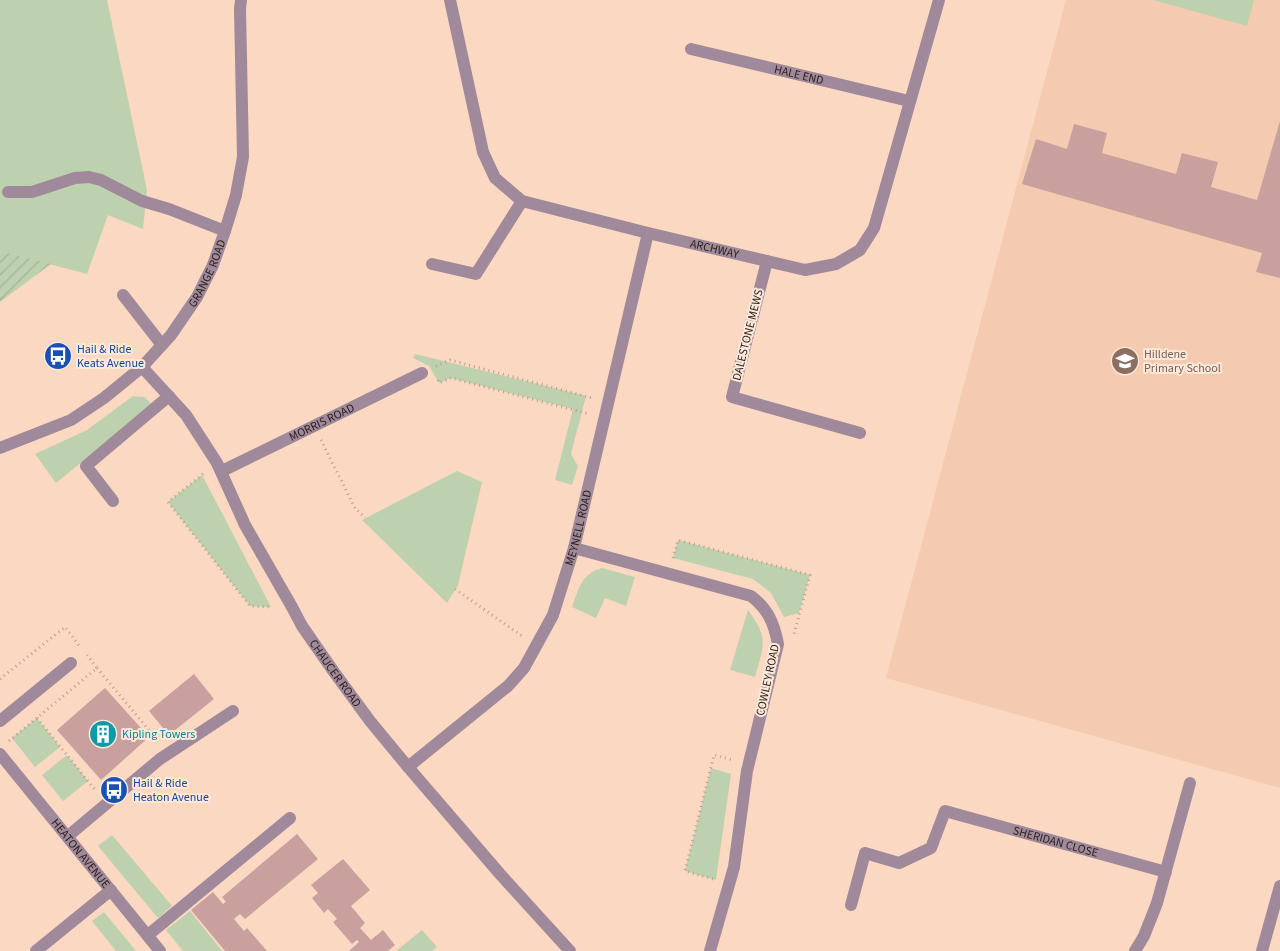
<svg xmlns="http://www.w3.org/2000/svg" width="1280" height="951" viewBox="0 0 1280 951" font-family="'Source Sans 3',sans-serif">
<style>
.built{fill:#f4cbb0}
.grass{fill:#bed1ae}
.garden{fill:url(#garden-furrows)}
.building{fill:#c9a09e}
.lines{fill:none;stroke-linecap:round;stroke-linejoin:round}
.path{stroke:#bca08d;stroke-width:3;stroke-dasharray:1 4;stroke-linecap:butt}
.minor{stroke:#9f899b;stroke-width:12}
.labels{text-anchor:middle;dominant-baseline:central;stroke-width:4;stroke-linejoin:round;paint-order:stroke}
.street-label{font-size:12px;fill:#2b1f16;stroke:#fde9da}
.transit-label{font-size:12px;fill:#164399;stroke:#fde9da;text-anchor:start}
.education-label{font-size:12px;fill:#785e54;stroke:#fde9da;text-anchor:start}
.culture-label{font-size:12px;fill:#0d838f;stroke:#fde9da;text-anchor:start}
</style>
<defs>
<pattern id="garden-furrows" width="10" height="10" patternUnits="userSpaceOnUse" patternTransform="scale(1.25)"><rect width="10" height="10" fill="#bed1ae"/><path d="M-1 1l2-2M0 10L10 0M9 11l2-2" fill="none" stroke="#a3b395"/></pattern>
</defs>
<rect width="100%" height="100%" fill="#fad8c1"/>
<polygon class="built" points="1066,0 1280,0 1280,788 886,678"/>
<g class="grass">
<polygon points="0,0 107,0 147,190 143,229 108,215 87,274 0,251"/>
<polygon points="1153,0 1254,0 1247,26"/>
<polygon points="415,354 586,396 571,454 578,466 572,485 555,480 573,409 451,378 439,383 429,366 413,358"/>
<polygon points="133,396 145,397 152,405 56,483 35,454 87,430"/>
<polygon points="457,471 482,482 458,585 447,603 362,520"/>
<polygon points="202,475 271,607 250,606 168,502"/>
<polygon points="678,540 810,575 799,613 784,617 771,593 753,579 673,558"/>
<path d="M602,568L635,577L626,606L605,598L596,618L572,607C579,588 581,574 602,568Z"/>
<path d="M748,610C769,639 764,644 755,677L730,670Z"/>
<polygon points="37,718 60,747 35,767 12,738"/>
<polygon points="67,755 88,781 63,801 42,775"/>
<polygon points="711,768 731,774 716,880 685,871"/>
<polygon points="112,835 172,906 158,918 98,846"/>
<polygon points="190,911 222,951 183,951 166,930"/>
<polygon points="104,912 136,951 116,951 92,921"/>
<polygon points="422,930 437,947 432,951 396,951"/>
</g>
<polygon class="garden" points="0,251 51,264 0,302"/>
<g class="building">
<polygon points="1280,121 1280,278 1256,272 1262,253 1022,184 1036,139 1067,149 1074,124 1107,133 1102,153 1176,174 1182,153 1218,162 1211,187 1257,200"/>
<polygon points="194,674 214,699 169,735 149,711"/>
<polygon points="105,688 149,737 101,780 57,730"/>
<polygon points="297,834 318,859 245,919 240,914 234,919 244,931 247,928 267,951 225,951 191,910 213,892 223,904 226,902 222,897"/>
<polygon points="343,859 370,890 351,906 365,923 360,928 371,940 383,930 395,945 388,951 349,951 359,942 357,940 352,944 333,922 337,919 328,909 324,913 312,898 318,893 311,885"/>
</g>
<g class="lines">
<g class="path">
<polyline points="436,366 450,360 592,398"/>
<polyline points="438,380 439,383 451,378 589,414"/>
<polyline points="321,440 355,508 365,518"/>
<polyline points="203,474 168,502 250,606 272,607"/>
<polyline points="673,558 678,540 810,575 794,634"/>
<polyline points="455,589 522,636"/>
<polyline points="97,668 158,741"/>
<polyline points="0,679 65,627 81,648"/>
<polyline points="37,718 96,791"/>
<polyline points="9,741 97,668 87,655"/>
<polyline points="713,879 685,871 714,755 733,760"/>
</g>
<g class="minor">
<path id="s1" d="M450,0L483,152L495,178L522,201L648,233L805,270L836,264L860,250L874,228L939,0"/>
<path id="s2" d="M691,49L909,101"/>
<polyline points="8,192 32,192 75,178 89,177 101,180 142,201 169,209 225,231"/>
<polyline points="767,261 732,397 860,433"/>
<polyline points="432,264 476,274 522,201"/>
<polyline points="123,295 162,345"/>
<path id="s3" d="M142,367L186,415L217,463L245,525L292,607L302,626L334,672L370,721L408,767L500,874L570,951"/>
<path id="s4" d="M0,448L71,420L104,398L142,367L171,335L197,297L213,265L225,231L236,195L243,157L240,9L241,0"/>
<path id="s5" d="M222,471L422,373"/>
<polyline points="113,501 86,466 169,396"/>
<path d="M574,548L751,596C768,609 774,623 778,644L747,771L734,867L710,951"/>
<polyline points="0,721 71,663"/>
<path id="s6" d="M0,754L160,951"/>
<path id="s7" d="M408,767L508,686L524,668L553,615L574,548L648,233"/>
<polyline points="68,836 160,759 233,711"/>
<path id="s8" d="M851,905L865,853L899,863L931,848L945,811L1166,872"/>
<polyline points="148,935 290,818"/>
<polyline points="36,951 111,890"/>
<polyline points="1135,951 1144,936 1157,903 1190,783"/>
<polyline points="1262,951 1280,886"/>
</g>
</g>
<defs>
<g id="bus-disc" transform="scale(1.4375)"><circle r="9.5" fill="#1a4fb4" stroke="#fde9da"/><path d="M-5-6H5V4H4V6H2V4H-2V6H-4V4H-5ZM-3.5-4V0h7V-4ZM-3.5 1.2v1.5H-2V1.2ZM2 1.2v1.5H3.5V1.2Z" fill="#fff"/></g>
<g id="school-disc" transform="scale(1.4375)"><circle r="9.5" fill="#8d6e63" stroke="#fde9da"/><path d="M0-5L7-2L0 1L-7-2ZM-4 1L0 2.5L4 1V4Q0 6-4 4Z" fill="#fff"/></g>
<g id="building-disc" transform="scale(1.4375)"><circle r="9.5" fill="#0f9aa8" stroke="#fde9da"/><path d="M-4-6H4V6H1V3H-1V6H-4ZM-2.5-4.3h1.7v1.8h-1.7ZM.8-4.3h1.7v1.8H.8ZM-2.5-1h1.7V.8h-1.7ZM.8-1h1.7V.8H.8Z" fill="#fff"/></g>
</defs>
<g fill-rule="evenodd">
<use href="#bus-disc" x="58" y="356"/>
<use href="#school-disc" x="1125" y="361"/>
<use href="#building-disc" x="103" y="734"/>
<use href="#bus-disc" x="114" y="790"/>
</g>
<g class="labels">
<g class="street-label">
<text stroke="none"><textPath href="#s2" startOffset="111">HALE END</textPath></text>
<text stroke="none"><textPath href="#s1" startOffset="418">ARCHWAY</textPath></text>
<text stroke="none"><textPath href="#s4" startOffset="280">GRANGE ROAD</textPath></text>
<text transform="translate(748 335) rotate(-76)">DALESTONE MEWS</text>
<text stroke="none"><textPath href="#s5" startOffset="111">MORRIS ROAD</textPath></text>
<text stroke="none"><textPath href="#s7" startOffset="304">MEYNELL ROAD</textPath></text>
<text stroke="none"><textPath href="#s3" startOffset="364">CHAUCER ROAD</textPath></text>
<text transform="translate(768 680) rotate(-78)">COWLEY ROAD</text>
<text stroke="none"><textPath href="#s8" startOffset="279">SHERIDAN CLOSE</textPath></text>
<text stroke="none"><textPath href="#s6" startOffset="128">HEATON AVENUE</textPath></text>
</g>
<g class="transit-label">
<text x="77" y="349">Hail &amp; Ride<tspan x="77" dy="14">Keats Avenue</tspan></text>
<text x="133" y="783">Hail &amp; Ride<tspan x="133" dy="14">Heaton Avenue</tspan></text>
</g>
<g class="education-label">
<text x="1144" y="354">Hilldene<tspan x="1144" dy="14">Primary School</tspan></text>
</g>
<g class="culture-label">
<text x="122" y="734">Kipling Towers</text>
</g>
</g>
</svg>
